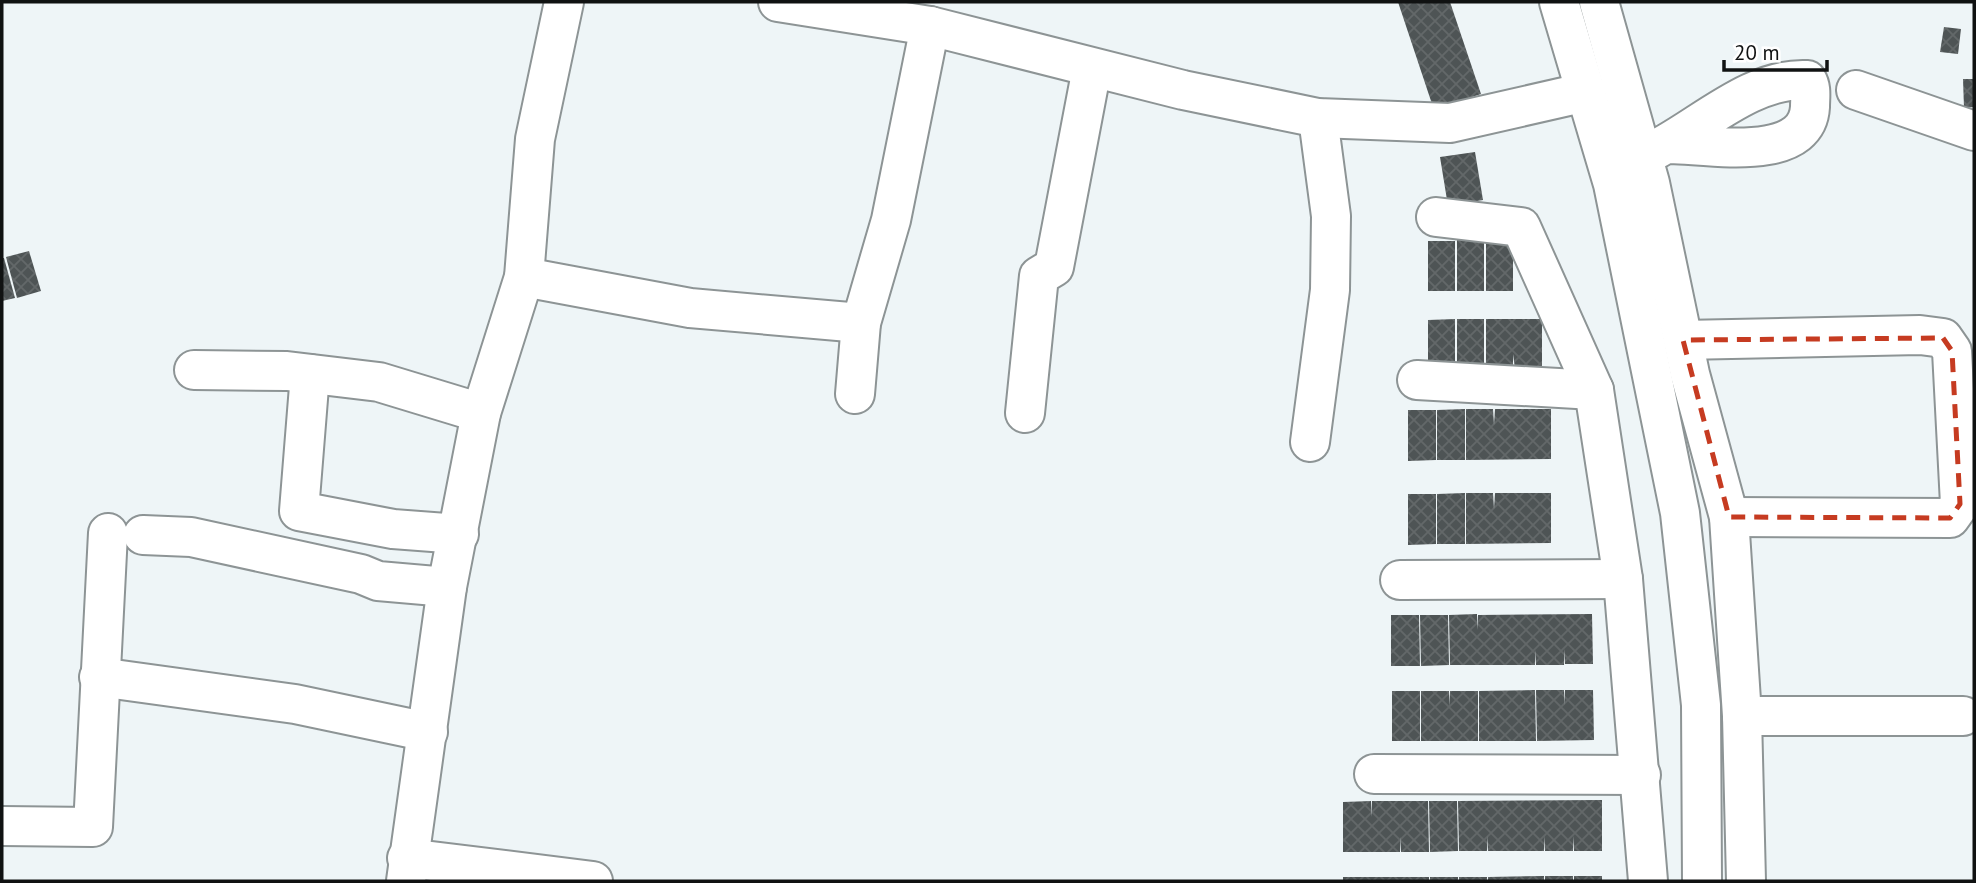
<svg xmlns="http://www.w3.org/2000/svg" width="1976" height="883" viewBox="0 0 1976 883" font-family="'PT Sans',sans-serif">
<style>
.building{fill:url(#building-cross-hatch)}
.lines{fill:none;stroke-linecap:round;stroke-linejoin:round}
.street-casing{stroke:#8d9495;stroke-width:42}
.street{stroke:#fff;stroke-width:38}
.marked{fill:none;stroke:#c63b21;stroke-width:5;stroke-dasharray:14 9;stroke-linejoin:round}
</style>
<defs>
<pattern id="building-cross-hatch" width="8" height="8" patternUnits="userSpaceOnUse" patternTransform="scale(1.75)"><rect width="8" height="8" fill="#4e5455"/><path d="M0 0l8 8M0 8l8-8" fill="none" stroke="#636869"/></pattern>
</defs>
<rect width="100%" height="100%" fill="#eef5f7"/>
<g class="building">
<polygon points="1398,2 1450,2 1481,94 1434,110"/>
<polygon points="1944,27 1961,29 1958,54 1940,52"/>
<polygon points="1963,79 1974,79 1974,107 1964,108"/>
<polygon points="1475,152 1483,200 1448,206 1440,157"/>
<rect x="1457" y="240" width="27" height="51"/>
<rect x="1486" y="240" width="27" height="51"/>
<rect x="1428" y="241" width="27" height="50"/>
<polygon points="29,251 41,291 17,298 6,257"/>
<polygon points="2,258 4,258 15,298 2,301"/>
<polygon points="1455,319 1455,370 1428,370 1428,320"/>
<rect x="1457" y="319" width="27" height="51"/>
<polygon points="1486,319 1542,319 1542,369 1515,369 1513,354 1513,369 1486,370"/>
<polygon points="1465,409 1465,460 1437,460 1437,410"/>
<polygon points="1466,409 1493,409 1494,425 1495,409 1551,409 1551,459 1466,460"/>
<polygon points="1408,410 1436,410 1436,460 1408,461"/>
<polygon points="1465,493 1465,544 1437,544 1437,494"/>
<polygon points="1466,493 1493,493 1494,509 1495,493 1551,493 1551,543 1466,544"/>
<polygon points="1408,494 1436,494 1436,544 1408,545"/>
<polygon points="1477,614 1477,630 1478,615 1592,614 1593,664 1565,664 1565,649 1564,665 1536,665 1536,650 1535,665 1450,665 1449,615"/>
<polygon points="1391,615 1419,615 1420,666 1391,666"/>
<polygon points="1420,615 1448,615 1449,665 1421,666"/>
<polygon points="1535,690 1536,741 1479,741 1479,691"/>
<polygon points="1536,690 1564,690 1564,705 1565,690 1593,690 1594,740 1537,741"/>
<rect x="1392" y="691" width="28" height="50"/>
<polygon points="1421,691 1449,691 1449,706 1450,691 1478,691 1478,741 1421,741"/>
<polygon points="1602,800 1602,851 1574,851 1574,836 1573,851 1545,851 1544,836 1544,851 1488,851 1488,836 1487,851 1459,851 1458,801"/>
<polygon points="1371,801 1371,817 1372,801 1428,801 1429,852 1401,852 1401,837 1400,852 1343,852 1343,802"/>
<polygon points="1429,801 1457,801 1458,851 1430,852"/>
<polygon points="1544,876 1544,881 1488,881 1488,877"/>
<rect x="1545" y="876" width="28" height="5"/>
<rect x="1574" y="876" width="28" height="5"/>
<rect x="1343" y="877" width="86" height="4"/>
<rect x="1430" y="877" width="28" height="4"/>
<rect x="1459" y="877" width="28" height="4"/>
</g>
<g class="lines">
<g class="street-casing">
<g id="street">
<polyline points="778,2 930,26 1183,90 1318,118 1450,123 1586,92"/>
<polyline points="1559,2 1613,184 1680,513 1701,705 1702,881"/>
<polyline points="1599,2 1650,183 1690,374 1729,517 1742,716 1746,881"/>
<polyline points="1856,90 1974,131"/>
<path d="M1643,156C1695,133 1748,77 1807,80C1812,88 1810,97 1810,107C1807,163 1710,145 1671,144"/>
<polyline points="1436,217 1521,227 1594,390 1623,579 1648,881"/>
<polyline points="524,277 690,308 861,323"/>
<polyline points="1683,340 1920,335 1943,338 1952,351 1960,504 1950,518 1729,517"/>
<polyline points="194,370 287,371 379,382 481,413"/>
<polyline points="310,374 299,511 393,529 459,534"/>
<polyline points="1417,380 1594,390"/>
<polyline points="855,394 861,323 891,220 930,26"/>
<polyline points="1025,413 1039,276 1054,267 1092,68"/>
<polyline points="1310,442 1330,290 1331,216 1318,118"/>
<polyline points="143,535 191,537 361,574 378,581 447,587"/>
<polyline points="1400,580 1623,579"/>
<polyline points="99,677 295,704 428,732"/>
<polyline points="1742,716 1963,716"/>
<polyline points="1374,774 1641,775"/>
<polyline points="2,826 93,827 108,533"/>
<polyline points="407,858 593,881"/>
<polyline points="406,881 447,587 481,413 524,277 535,139 564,2"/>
</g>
</g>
<use href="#street" class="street"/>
</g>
<path class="marked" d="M1943,338L1952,351L1960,504L1950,518L1729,517L1683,340Z"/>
<rect width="1976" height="883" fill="none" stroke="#101212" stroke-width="7"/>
<path d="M1724 60v10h103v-10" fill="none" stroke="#101212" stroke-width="3.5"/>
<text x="1734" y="60" font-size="21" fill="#101212" stroke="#ffffff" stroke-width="5" paint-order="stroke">20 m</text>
</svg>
